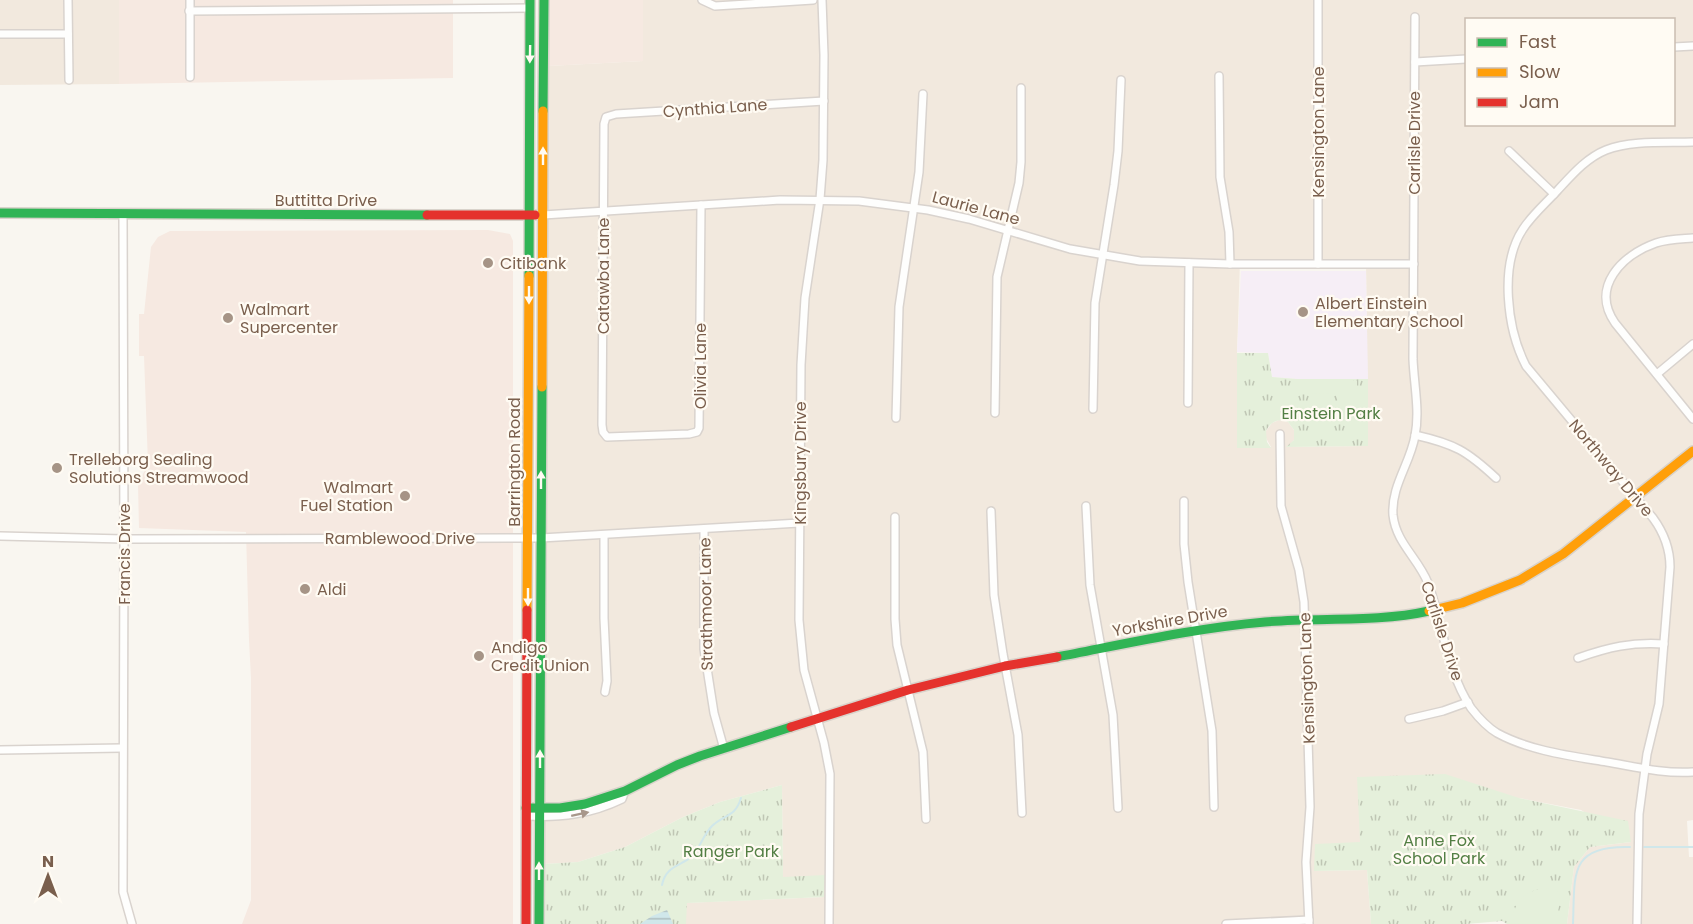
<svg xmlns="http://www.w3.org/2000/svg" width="1693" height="924" viewBox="0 0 1693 924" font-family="Poppins,sans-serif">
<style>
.residential{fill:#f2e9de;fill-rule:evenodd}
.commercial{fill:#f6e9e1}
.education{fill:#f6eef6}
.park{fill:url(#park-tufts)}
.pitch{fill:#e5f0db}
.water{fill:url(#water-rules)}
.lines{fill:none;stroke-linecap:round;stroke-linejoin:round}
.stream{stroke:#d0e7ea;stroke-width:2}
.street-casing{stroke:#d9d3ce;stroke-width:10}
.fast-casing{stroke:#d9d3cb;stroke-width:12}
.slow-casing{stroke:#d9d3cb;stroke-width:12}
.jam-casing{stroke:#d9d3cb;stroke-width:12}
.street{stroke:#fefefd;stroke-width:7}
.fast{stroke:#30b455;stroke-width:9}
.slow{stroke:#ff9f0a;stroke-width:9}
.jam{stroke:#e5322d;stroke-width:9}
.oneway{fill:#fffbf3}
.oneway2{fill:#a8978b}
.poi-dot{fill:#a69486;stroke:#fffbf3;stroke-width:2}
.labels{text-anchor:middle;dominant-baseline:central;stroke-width:4.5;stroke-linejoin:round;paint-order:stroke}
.street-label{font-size:16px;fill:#7a5f4d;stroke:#fffbf3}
.poi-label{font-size:16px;fill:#7a5f4d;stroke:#fffbf3;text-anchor:start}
.park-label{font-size:16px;fill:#537f44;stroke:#fffbf3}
</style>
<defs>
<pattern id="park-tufts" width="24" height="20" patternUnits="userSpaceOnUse" patternTransform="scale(1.5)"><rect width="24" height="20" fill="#e5f0db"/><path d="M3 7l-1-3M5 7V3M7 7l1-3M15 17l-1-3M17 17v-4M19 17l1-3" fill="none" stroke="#bfc6b4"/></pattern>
<pattern id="water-rules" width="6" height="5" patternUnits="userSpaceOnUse" patternTransform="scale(1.5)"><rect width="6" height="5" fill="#d0e7ea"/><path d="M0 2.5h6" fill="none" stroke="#aebec0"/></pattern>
</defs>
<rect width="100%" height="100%" fill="#f9f6f0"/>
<g class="residential">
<polygon points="0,0 119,0 119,84 0,85"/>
<path d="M643,0H1693V820L1687,821L1689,857H1693V924H1567L1574,867L1590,847L1631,842L1581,810L1519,798L1360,842L1315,871L1367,870L1371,924H686V903L824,897L783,877L782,785L720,802L683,817L625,847L578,862L544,864L548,66L643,61ZM1466,20H1674V124H1466ZM1240,260H1366L1368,446L1288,447L1294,440V430L1288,422L1279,420L1272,423L1266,431V438L1271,447L1237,448V353Z"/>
</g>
<g class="commercial">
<polygon points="119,0 453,0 453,78 119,84"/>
<polygon points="548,0 643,0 643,61 548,66"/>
<polygon points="488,230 510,234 513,241 513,924 242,924 251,900 251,678 249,640 246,532 139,528 138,484 148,464 144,356 139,356 139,314 144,314 151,247 158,237 170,231"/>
</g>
<polygon class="education" points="1241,271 1366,271 1368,379 1297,379 1272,377 1268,353 1237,352"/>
<g class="park">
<path d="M1237,353H1268L1272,377L1297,379H1368V446L1286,447L1294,440V430L1288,422C1279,418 1271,421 1266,431L1267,442L1271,448H1237Z"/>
<polygon points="1445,774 1519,798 1628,821 1631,842 1590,847 1574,867 1567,924 1507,924 1502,921 1466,924 1371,924 1367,870 1314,871 1315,844 1360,842 1357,777"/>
<polygon points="782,785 783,877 825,875 824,897 687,903 686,924 543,924 544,864 578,862 625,847 683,817 720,802"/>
</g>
<g class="pitch">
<polygon points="1307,379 1336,379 1336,394 1307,393"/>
<rect x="1338" y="381" width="19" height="36"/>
<polygon points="752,842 759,842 759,846 762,846 764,870 761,871 762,875 755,875 755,871 752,871 750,847 753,846"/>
<polygon points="718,866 719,876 701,877 701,868"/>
<path d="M1545,888L1560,892L1557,924H1512C1512,904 1525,890 1545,888Z"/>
</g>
<polygon class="water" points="667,910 673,924 640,924 652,916"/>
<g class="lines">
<g class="stream">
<polyline points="1644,847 1693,847"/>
<path d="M662,885C666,864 684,866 694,854C701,845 704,834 712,826C724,814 735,818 741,798"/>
<path d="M1573,924C1575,875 1568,845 1630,847"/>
</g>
<g class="street-casing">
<g id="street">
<polyline points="68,0 69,80"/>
<polyline points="702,0 715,6 813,0"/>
<polyline points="822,0 824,55 823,160 820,199 805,298 801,365 799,620 804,670 824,743 830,774 829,924"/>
<polyline points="189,11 530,8"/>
<path d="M1415,17L1413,359C1414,385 1420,411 1415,436C1410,464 1391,486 1393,515C1396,543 1418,558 1428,583C1443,624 1446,670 1471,708C1478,717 1487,727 1497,733C1530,751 1571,756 1607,762C1636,767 1664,774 1693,772"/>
<polyline points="0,34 68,34"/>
<polyline points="1674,47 1693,46"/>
<polyline points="1415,62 1466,59"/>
<polyline points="1219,76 1220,177 1229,232 1230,264"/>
<polyline points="190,77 190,0"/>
<polyline points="1509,151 1554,194"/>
<polyline points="701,205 699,428 697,432 689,434 607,437 603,432 602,425 604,124 606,117 616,114 824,101"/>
<polyline points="123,215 124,539 123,892 132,924"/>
<polyline points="543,215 780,200 859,201 928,210 969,219 1070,249 1140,261 1230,264 1414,264"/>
<path d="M1693,238C1681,239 1668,239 1656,243C1622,255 1590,287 1615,323L1693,419"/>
<polyline points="1318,264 1318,0"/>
<polyline points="1657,374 1693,344"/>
<polyline points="1188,403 1189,263"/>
<polyline points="1093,409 1095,303 1114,185 1118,151 1121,80"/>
<polyline points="995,413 997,277 1019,183 1021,162 1021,88"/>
<polyline points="896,418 899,307 919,172 923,94"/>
<polyline points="1280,434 1281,506 1299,570 1304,602 1310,807 1306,862 1309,924"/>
<path d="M1415,435C1455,444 1467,451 1496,478"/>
<polyline points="1184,501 1184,544 1188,582 1212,731 1214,807"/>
<polyline points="1086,506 1090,585 1113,715 1118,808"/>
<polyline points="991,511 994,595 1003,654 1018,735 1022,813"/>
<polyline points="895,517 895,619 897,645 923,752 926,819"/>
<polyline points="704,529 704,649 714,713 724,749"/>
<polyline points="604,535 604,618 607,681 605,692"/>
<polyline points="0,536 124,539 541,538 799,523"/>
<path d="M1578,658C1609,647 1631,642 1664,644"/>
<polyline points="1409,719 1443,711 1468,702"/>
<polyline points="0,750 122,748"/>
<path d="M526,816C561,818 591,814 622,799L625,791"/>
<polyline points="1226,924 1309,920"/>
<path d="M1637,924L1639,814L1647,754L1659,704L1670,567C1670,548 1664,533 1653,518L1526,366C1507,329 1499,265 1523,229C1532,215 1546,203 1557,191C1571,176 1586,158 1606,150C1632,140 1666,143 1693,142"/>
</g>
</g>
<g class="fast-casing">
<g id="fast">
<polyline points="543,111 544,0"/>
<polyline points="0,213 427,215"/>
<polyline points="529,276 530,0"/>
<path d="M1057,657C1125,644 1195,628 1265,622C1319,617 1375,623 1429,611"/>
<polyline points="526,808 560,808 585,804 625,791 677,765 700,756 791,727"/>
<polyline points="539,924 542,387"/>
</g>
</g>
<g class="slow-casing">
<g id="slow">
<polyline points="542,387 543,111"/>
<polyline points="527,610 529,276"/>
<polyline points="1429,611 1462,603 1520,580 1563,554 1693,451"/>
</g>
</g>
<g class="jam-casing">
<g id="jam">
<polyline points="427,215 535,215"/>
<polyline points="791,727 908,690 1005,666 1057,657"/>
<polyline points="526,924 527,610"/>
</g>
</g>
<use href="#street" class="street"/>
<use href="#fast" class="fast"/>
<use href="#slow" class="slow"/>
<use href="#jam" class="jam"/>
</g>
<defs><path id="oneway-solid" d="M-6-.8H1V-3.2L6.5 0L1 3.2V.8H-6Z" transform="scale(1.5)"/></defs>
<g class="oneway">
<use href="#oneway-solid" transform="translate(530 54) rotate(91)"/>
<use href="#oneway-solid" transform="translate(543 156) rotate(-90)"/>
<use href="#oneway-solid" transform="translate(529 295) rotate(90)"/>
<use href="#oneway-solid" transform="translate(541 480) rotate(-90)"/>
<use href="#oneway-solid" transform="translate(528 597) rotate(90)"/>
<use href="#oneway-solid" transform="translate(540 759) rotate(-90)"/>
<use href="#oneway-solid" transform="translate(539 871) rotate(-90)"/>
</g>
<use class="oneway2" href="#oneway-solid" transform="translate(580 814) rotate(-12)"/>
<g class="poi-dot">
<circle cx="488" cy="263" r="6"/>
<circle cx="1303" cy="312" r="6"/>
<circle cx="228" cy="318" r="6"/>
<circle cx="57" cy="468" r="6"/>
<circle cx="405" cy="496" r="6"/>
<circle cx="305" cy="589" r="6"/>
<circle cx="479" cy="656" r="6"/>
</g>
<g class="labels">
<g class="street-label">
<text transform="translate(715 108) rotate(-4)">Cynthia Lane</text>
<text transform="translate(1318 132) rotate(-90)">Kensington Lane</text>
<text transform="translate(1414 143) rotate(-90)">Carlisle Drive</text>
<text x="326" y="200">Buttitta Drive</text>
<text transform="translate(976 208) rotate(15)">Laurie Lane</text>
<text transform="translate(603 276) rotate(-90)">Catawba Lane</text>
<text transform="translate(700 366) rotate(-90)">Olivia Lane</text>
<text transform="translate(514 462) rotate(-90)">Barrington Road</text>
<text transform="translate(800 463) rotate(-90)">Kingsbury Drive</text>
<text transform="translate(1611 468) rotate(50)">Northway Drive</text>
<text x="400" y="538">Ramblewood Drive</text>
<text transform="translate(124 554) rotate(-90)">Francis Drive</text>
<text transform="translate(706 604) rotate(-91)">Strathmoor Lane</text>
<text transform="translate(1170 621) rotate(-10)">Yorkshire Drive</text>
<text transform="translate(1442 631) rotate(72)">Carlisle Drive</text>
<text transform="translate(1307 678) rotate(-92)">Kensington Lane</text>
</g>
<g class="poi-label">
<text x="500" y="263">Citibank</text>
<text x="1315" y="303">Albert Einstein<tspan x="1315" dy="18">Elementary School</tspan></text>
<text x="240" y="309">Walmart<tspan x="240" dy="18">Supercenter</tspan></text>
<text x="69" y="459">Trelleborg Sealing<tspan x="69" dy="18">Solutions Streamwood</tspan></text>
<text x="393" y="487" text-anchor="end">Walmart<tspan x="393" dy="18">Fuel Station</tspan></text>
<text x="317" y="589">Aldi</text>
<text x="491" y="647">Andigo<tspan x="491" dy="18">Credit Union</tspan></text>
</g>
<g class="park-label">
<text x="1331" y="413">Einstein Park</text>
<text x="1439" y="840">Anne Fox<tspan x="1439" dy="18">School Park</tspan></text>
<text x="731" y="851">Ranger Park</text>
</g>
</g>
<rect x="1465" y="18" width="210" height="108" fill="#fffbf3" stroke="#cabdb1" stroke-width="1.5"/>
<rect x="1477" y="38" width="30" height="9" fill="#30b455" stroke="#cabdb1" stroke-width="1.5"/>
<text x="1519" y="48" font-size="18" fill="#7a5f4d">Fast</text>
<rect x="1477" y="68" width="30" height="9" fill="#ff9f0a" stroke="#cabdb1" stroke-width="1.5"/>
<text x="1519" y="78" font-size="18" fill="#7a5f4d">Slow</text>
<rect x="1477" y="98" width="30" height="9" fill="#e5322d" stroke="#cabdb1" stroke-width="1.5"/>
<text x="1519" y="108" font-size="18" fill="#7a5f4d">Jam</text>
<g transform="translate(48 876)" stroke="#fffbf3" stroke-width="4.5" paint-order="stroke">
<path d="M0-4.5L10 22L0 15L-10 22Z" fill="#7a5f4d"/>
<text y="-9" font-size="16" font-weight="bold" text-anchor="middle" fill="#7a5f4d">N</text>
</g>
</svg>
